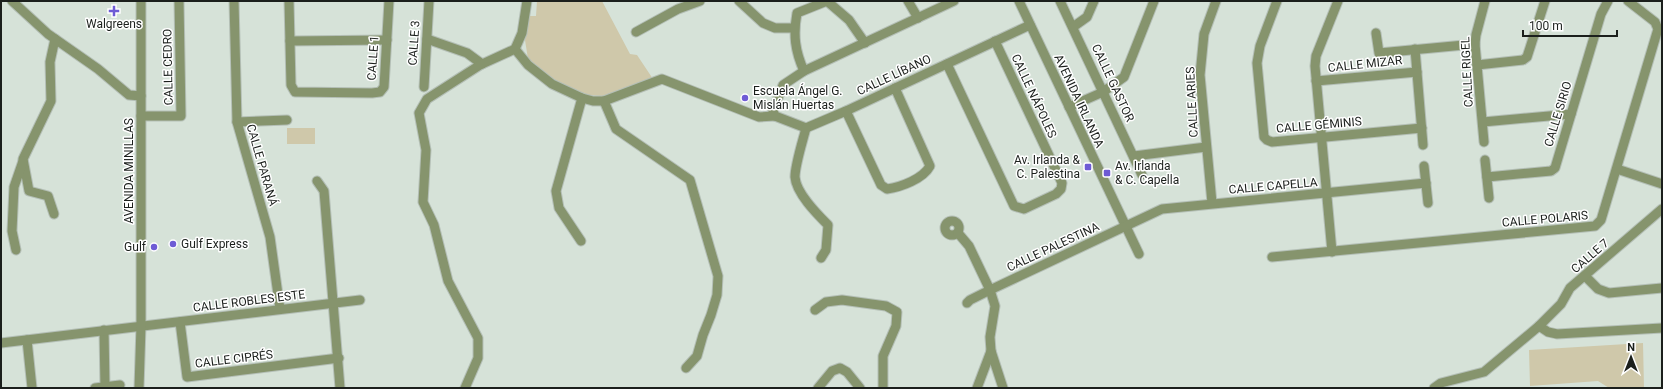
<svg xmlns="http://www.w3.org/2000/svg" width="1663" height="389" viewBox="0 0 1663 389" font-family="Roboto,sans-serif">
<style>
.green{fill:#cfc8aa}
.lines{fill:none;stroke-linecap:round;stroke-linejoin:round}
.minor-casing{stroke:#b4bfb6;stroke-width:11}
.minor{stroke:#86946d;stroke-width:9}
.poi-dot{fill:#6e5bd5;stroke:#fff;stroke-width:1.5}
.labels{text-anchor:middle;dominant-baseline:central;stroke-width:3;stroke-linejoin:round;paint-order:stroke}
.poi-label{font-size:12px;fill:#1b1f1c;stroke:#fff;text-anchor:start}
.street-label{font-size:12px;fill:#1b1f1c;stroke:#fff}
</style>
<rect width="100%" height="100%" fill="#d6e2d8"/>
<g class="green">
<polygon points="537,1 602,1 630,54 637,55 653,79 603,96 586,95 559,85 528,59 525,40 528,16 536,16"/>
<rect x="287" y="128" width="28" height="16"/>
<polygon points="1643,343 1644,388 1609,388 1598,381 1530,386 1529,350"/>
</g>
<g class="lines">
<g class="minor-casing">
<g id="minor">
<polyline points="12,1 48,34 98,69 129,95 141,96"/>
<polyline points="234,1 237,122 270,237 280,309"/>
<polyline points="289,1 291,85 295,92 372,93 380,92 384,87 389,1"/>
<polyline points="739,1 763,23 775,28 794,28"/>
<polyline points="827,1 849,20 865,43"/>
<polyline points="908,1 918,18"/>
<polyline points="954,1 804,71 783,85 773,111 775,116 806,128 846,111 1030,25"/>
<polyline points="1019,1 1139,254"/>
<polyline points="1060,1 1142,175"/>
<polyline points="1277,1 1260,46 1257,63 1264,137 1267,140 1272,142 1422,128"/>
<polyline points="1073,27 1087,17 1094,1"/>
<polyline points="636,32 678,9 700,1"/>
<polyline points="1376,33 1379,53 1475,44"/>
<polyline points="427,39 467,53 482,64"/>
<polyline points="290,41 387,40"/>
<polyline points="515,49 528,65 552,84 582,98 593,101 604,101 662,79 759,117 775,116"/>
<polyline points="515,49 522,33 527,1"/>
<polyline points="1415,49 1423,145"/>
<polyline points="947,64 1014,206 1024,209 1056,194 1061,189 1062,183 995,41"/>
<polyline points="1477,65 1523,60 1527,57 1545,1"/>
<path d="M804,71C795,51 793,35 797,13L827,1"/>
<polyline points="1316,81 1417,72"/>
<polyline points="424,87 429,1"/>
<polyline points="604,101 616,129 690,180 718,276 717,295 711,315 703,335 697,356 686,368"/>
<polyline points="1069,107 1103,92 1124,77 1154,1"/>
<path d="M846,111L881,185L887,189C901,187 923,179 930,166L895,88"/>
<polyline points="141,116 181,116 179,1"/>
<polyline points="237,122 287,120"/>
<polyline points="1483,122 1571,114"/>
<path d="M806,128C803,140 795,165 795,177C796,193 817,214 828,225L826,250L821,258"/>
<polyline points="1484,142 1475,44 1476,35 1485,1"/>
<polyline points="1134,156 1206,147"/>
<polyline points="1485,160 1489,198"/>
<polyline points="1424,166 1428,203"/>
<polyline points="1617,169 1662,184"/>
<polyline points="1487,177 1551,171 1555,168 1601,14 1608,1"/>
<polyline points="317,181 324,191 340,388"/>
<polyline points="1212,203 1200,75 1204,34 1216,1"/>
<polyline points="54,214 48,196 29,191 23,159 51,101 50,62 55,39"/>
<circle cx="952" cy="228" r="7"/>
<polyline points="958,233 969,246 990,290 995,306 990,337 991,351 1003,388"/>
<polyline points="581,241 559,208 556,191 582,98"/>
<polyline points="16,250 12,231 14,187 23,161"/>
<polyline points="1332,252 1315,66 1316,56 1338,1"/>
<polyline points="1272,257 1595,226 1601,220 1658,29 1655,22 1628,1"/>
<polyline points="1585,276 1598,289 1609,293 1662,288"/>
<polyline points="967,303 970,300 990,290 1162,209 1426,183"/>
<polyline points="815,310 826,302 842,300 886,306 897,312 896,326 883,356 883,388"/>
<polyline points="180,322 187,377 339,358"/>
<polyline points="1539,326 1548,332 1557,334 1662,328"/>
<polyline points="104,330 105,387"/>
<polyline points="27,340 32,388"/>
<polyline points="1,343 360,300"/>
<polyline points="95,388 120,385"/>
<polyline points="139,388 141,326 141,1"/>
<polyline points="465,388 478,358 478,338 448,281 434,225 423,202 426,150 419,113 427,99 480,65 515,49"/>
<polyline points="818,388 832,371 840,368 847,372 860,388"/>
<polyline points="977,388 991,351"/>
<polyline points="1434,388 1441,383 1484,372 1539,326 1561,304 1570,288 1662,209"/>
</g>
</g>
<use href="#minor" class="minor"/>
</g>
<g class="poi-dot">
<path d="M112 5h4v4h4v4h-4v4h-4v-4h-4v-4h4z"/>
<circle cx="745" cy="98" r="4"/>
<rect x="1084" y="163" width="8" height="8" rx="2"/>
<rect x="1103" y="169" width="8" height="8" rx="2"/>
<circle cx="173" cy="244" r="4"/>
<circle cx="154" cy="247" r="4"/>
</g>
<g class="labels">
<g class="poi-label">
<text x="114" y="24" text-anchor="middle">Walgreens</text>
<text x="753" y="91">Escuela Ángel G.<tspan x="753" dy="14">Mislán Huertas</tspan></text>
<text x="1080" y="160" text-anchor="end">Av. Irlanda &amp;<tspan x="1080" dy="14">C. Palestina</tspan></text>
<text x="1115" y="166">Av. Irlanda<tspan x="1115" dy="14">&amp; C. Capella</tspan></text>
<text x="181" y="244">Gulf Express</text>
<text x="146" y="247" text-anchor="end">Gulf</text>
</g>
<g class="street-label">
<text transform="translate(414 43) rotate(-86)">CALLE 3</text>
<text transform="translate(373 58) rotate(-86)">CALLE 1</text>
<text transform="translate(1365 64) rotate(-6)">CALLE MIZAR</text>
<text transform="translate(168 67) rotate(-91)">CALLE CEDRO</text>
<text transform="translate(1467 72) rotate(-93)">CALLE RIGEL</text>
<text transform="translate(894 75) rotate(-25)">CALLE LÍBANO</text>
<text transform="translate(1113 83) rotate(65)">CALLE GASTOR</text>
<text transform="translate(1034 96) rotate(65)">CALLE NÁPOLES</text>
<text transform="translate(1079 101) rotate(65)">AVENIDA IRLANDA</text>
<text transform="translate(1192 102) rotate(-93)">CALLE ARIES</text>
<text transform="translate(1558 114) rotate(-73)">CALLE SIRIO</text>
<text transform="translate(1319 125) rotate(-5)">CALLE GÉMINIS</text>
<text transform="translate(262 165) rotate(74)">CALLE PARANÁ</text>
<text transform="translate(129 171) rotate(-90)">AVENIDA MINILLAS</text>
<text transform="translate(1273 186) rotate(-5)">CALLE CAPELLA</text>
<text transform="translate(1545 219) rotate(-5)">CALLE POLARIS</text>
<text transform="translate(1053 247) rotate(-25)">CALLE PALESTINA</text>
<text transform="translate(1590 256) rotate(-41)">CALLE 7</text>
<text transform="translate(249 301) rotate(-7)">CALLE ROBLES ESTE</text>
<text transform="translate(234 359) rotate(-7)">CALLE CIPRÉS</text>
</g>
</g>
<rect width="1663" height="389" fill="none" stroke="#1b1f1c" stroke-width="4"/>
<g transform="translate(1631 357)" stroke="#ffffff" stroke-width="3" paint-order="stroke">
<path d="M0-3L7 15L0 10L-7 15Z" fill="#1b1f1c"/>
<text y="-6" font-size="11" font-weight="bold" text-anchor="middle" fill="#1b1f1c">N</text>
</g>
<path d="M1523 30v6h94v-6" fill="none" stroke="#1b1f1c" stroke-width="2"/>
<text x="1529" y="30" font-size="12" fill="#1b1f1c" stroke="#ffffff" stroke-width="3" paint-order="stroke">100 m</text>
</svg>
